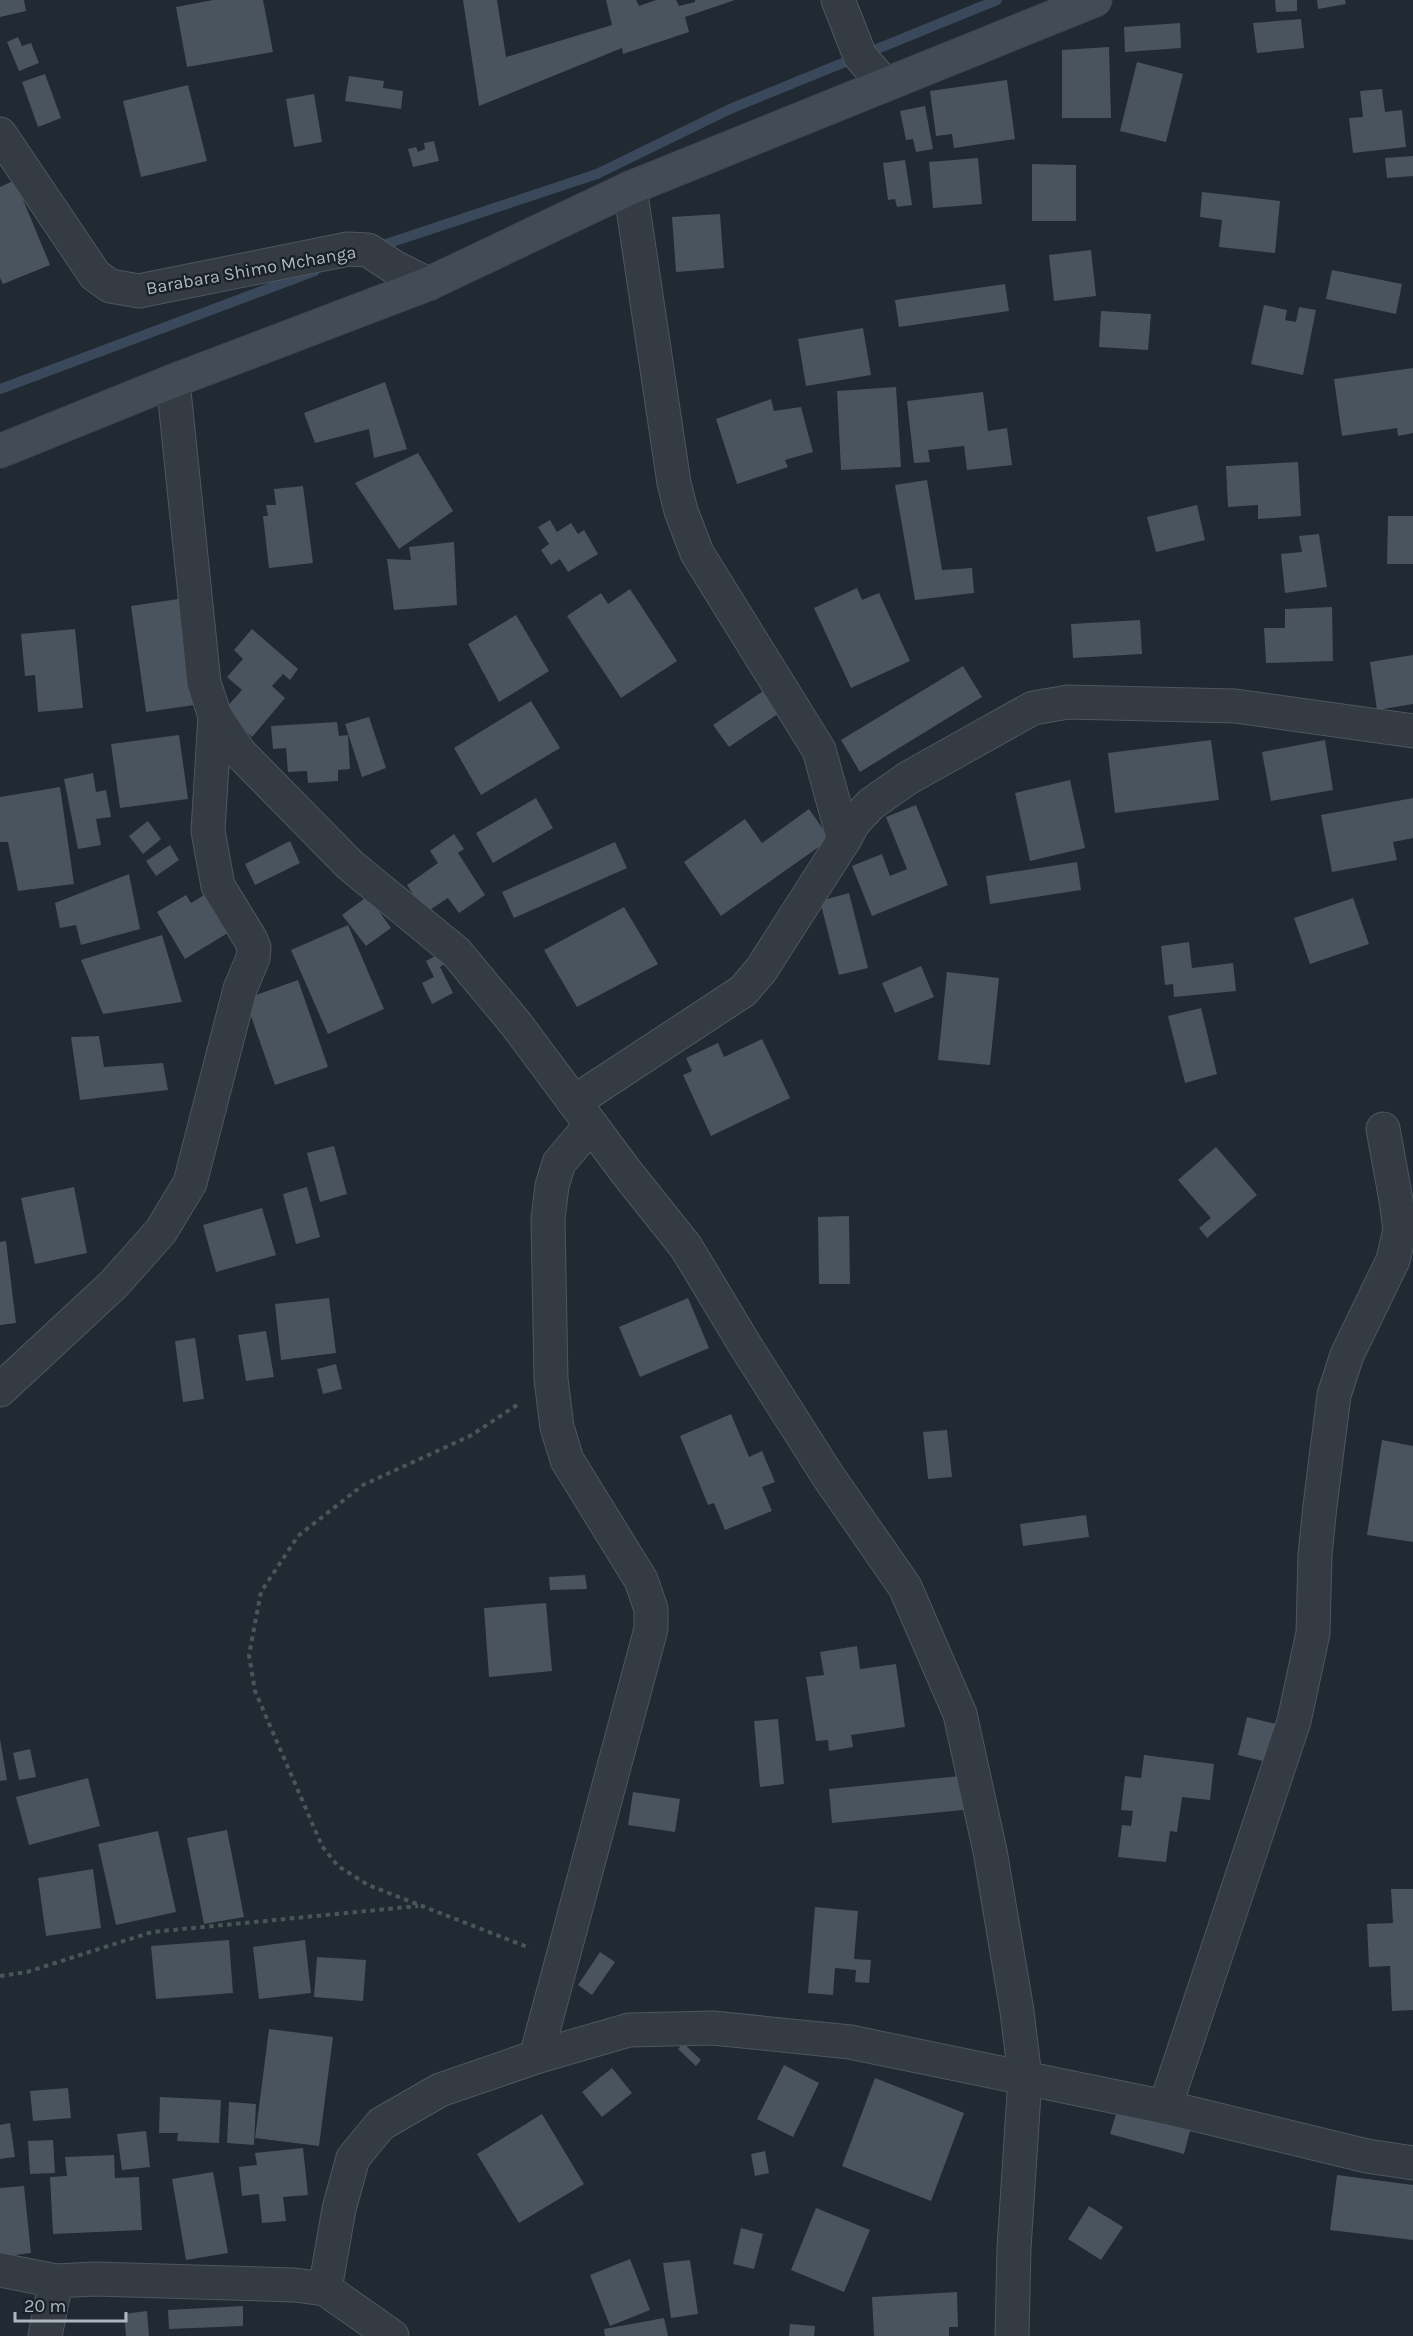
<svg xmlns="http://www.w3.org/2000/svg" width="1413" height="2336" viewBox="0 0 1413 2336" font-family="Karla,sans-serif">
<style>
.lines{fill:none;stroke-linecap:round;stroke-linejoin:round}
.stream{stroke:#39485a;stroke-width:10}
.building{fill:#4a545e}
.street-casing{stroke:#4f565e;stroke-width:35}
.secondary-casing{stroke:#3e444d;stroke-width:35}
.path{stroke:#475758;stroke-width:4;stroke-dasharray:4.5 4.5;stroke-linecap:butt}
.street{stroke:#343b43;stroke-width:33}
.secondary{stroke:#434b56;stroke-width:33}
.labels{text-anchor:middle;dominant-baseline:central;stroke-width:4.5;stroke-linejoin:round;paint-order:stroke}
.street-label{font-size:18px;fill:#aeb6c0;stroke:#1a2028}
</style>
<rect width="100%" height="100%" fill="#212932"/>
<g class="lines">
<g class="stream">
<polyline points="377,247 597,174 730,109 997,0"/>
<polyline points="0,389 315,271"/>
</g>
</g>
<g class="building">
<polygon points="0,0 24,0 26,11 0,17"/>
<polygon points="213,0 263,0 273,52 187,67 176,7"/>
<polygon points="463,0 497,0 506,57 612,25 606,0 636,0 639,6 656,0 676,0 679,6 695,2 695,0 735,0 685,17 689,32 623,54 622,48 479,106"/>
<polygon points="1275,0 1297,0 1297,11 1276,12"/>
<polygon points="1317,0 1345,0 1346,4 1318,9"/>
<polygon points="1301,19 1304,48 1257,53 1253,23"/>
<polygon points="1180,23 1181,48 1125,52 1124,27"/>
<polygon points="18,37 22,46 31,43 39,63 19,71 7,42"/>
<polygon points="1109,47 1111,118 1062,118 1062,50"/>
<polygon points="1137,62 1183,74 1166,142 1120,131"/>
<polygon points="45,74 61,118 38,127 22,82"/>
<polygon points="349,76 384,81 383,88 403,91 401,109 345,101"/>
<polygon points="1007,80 1015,139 954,148 952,134 936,136 930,91"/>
<polygon points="188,85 207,161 141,177 123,101"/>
<polygon points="1382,89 1385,112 1402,110 1406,147 1353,153 1349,118 1363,117 1360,91"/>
<polygon points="314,94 322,142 294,147 286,99"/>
<polygon points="925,106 933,149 916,152 913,139 906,140 900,111"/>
<polygon points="434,141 439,161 413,167 408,149 416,147 418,152 425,149 424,143"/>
<polygon points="1413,156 1413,176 1387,178 1385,158"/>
<polygon points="978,158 982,204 933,208 929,162"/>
<polygon points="905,160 912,205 897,207 895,199 888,200 883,163"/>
<polygon points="1032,164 1076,165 1076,221 1032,221"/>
<polygon points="15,180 50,265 3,284 0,278 0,187"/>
<polygon points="1202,192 1280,201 1275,253 1219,247 1222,220 1200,217"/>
<polygon points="720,214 724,268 676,272 672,217"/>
<polygon points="1091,250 1096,296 1054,301 1049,255"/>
<polygon points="1332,270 1402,284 1396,314 1326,299"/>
<polygon points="1005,284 1009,311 899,327 895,300"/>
<polygon points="1264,305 1287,310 1285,320 1296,322 1299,307 1316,310 1303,375 1251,364"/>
<polygon points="1101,311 1151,314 1148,350 1099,347"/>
<polygon points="863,328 871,375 806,386 798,339"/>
<polygon points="1413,368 1413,433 1398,436 1397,428 1342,436 1334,379"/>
<polygon points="385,382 407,449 374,458 369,429 315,443 304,413"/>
<polygon points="896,387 901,467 841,470 837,391"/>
<polygon points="983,392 988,431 1007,428 1012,465 967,470 964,446 928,450 930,462 914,463 907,401"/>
<polygon points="771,399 774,411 801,407 813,452 785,460 788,467 737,484 716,419"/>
<polygon points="418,453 453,511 399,549 355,483"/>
<polygon points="1298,462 1301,516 1258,519 1258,505 1228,507 1226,466"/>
<polygon points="927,480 942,570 972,568 974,593 915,600 895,485"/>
<polygon points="303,486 313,563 269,568 263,516 268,516 266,505 276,505 274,489"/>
<polygon points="1197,505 1205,540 1156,552 1147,517"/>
<polygon points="1388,516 1413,516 1413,564 1387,564"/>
<polygon points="550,520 557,532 571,523 578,534 584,530 598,554 568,572 560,559 551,565 541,550 549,544 538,527"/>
<polygon points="1319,534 1327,587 1285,593 1281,554 1302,552 1299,536"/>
<polygon points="454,542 457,605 394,610 387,559 411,560 409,547"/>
<polygon points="857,588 862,600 879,593 910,661 851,688 814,608"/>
<polygon points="630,589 677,661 621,698 567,616 601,593 608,604"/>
<polygon points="185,598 201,704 146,712 131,606"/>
<polygon points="1332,607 1333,661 1266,663 1264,628 1285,628 1285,609"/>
<polygon points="516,615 549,671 499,702 468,644"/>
<polygon points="1140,620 1142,654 1073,658 1071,624"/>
<polygon points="75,629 83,708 38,712 35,675 25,676 21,634"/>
<polygon points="252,629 298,669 290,680 283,674 272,686 285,698 252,737 223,711 242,690 227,677 243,659 234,650"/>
<polygon points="1413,655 1413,704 1377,710 1370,662"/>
<polygon points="963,666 982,697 860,772 841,740"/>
<polygon points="772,685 788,707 729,747 713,725"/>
<polygon points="531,701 560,748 481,795 454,748"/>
<polygon points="369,717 386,768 362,777 345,724"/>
<polygon points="337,722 339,736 348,735 350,769 338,770 338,781 308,783 307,771 288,772 286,748 273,749 271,726"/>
<polygon points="179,735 188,799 120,808 111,744"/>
<polygon points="1211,740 1219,800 1115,813 1108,753"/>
<polygon points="1325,740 1333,790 1271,801 1262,752"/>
<polygon points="93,773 96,792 106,790 111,817 96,819 101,845 78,849 64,779"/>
<polygon points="1070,780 1085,848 1030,861 1015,793"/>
<polygon points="60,787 74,884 18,891 8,842 0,842 0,797"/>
<polygon points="536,798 553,828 493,863 476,833"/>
<polygon points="1413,798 1413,838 1393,842 1397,860 1332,872 1321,815"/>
<polygon points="916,805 948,885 872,916 852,866 882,854 890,876 907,869 886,817"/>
<polygon points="809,809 830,839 721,916 684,862 745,819 762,843"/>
<polygon points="148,821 161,839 143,854 129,836"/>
<polygon points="454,834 464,849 458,853 485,895 459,913 448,898 425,913 407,885 438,863 430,851"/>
<polygon points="290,841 300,863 255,885 245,864"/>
<polygon points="615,842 627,868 514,918 502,892"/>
<polygon points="170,845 179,860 156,876 146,861"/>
<polygon points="1077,862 1081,890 990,904 986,876"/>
<polygon points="129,874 140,929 81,945 76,925 60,928 55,903"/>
<polygon points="209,892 231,931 185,959 157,912 186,895 191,903"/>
<polygon points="849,893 868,968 839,975 820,901"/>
<polygon points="368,896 391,928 366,946 342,915"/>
<polygon points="1353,898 1369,944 1310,964 1294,918"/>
<polygon points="624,907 658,964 577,1007 544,950"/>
<polygon points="348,925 384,1009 328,1034 291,950"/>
<polygon points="162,935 182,1002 103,1014 81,960"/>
<polygon points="1189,942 1192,968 1233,963 1236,991 1174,997 1173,984 1165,985 1161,946"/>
<polygon points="443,952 448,962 440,967 453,993 432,1004 422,983 434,977 426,961"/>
<polygon points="921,966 934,997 895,1013 882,983"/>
<polygon points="947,972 999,978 990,1065 938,1060"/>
<polygon points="298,980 328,1067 275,1085 245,999"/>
<polygon points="1201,1008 1217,1074 1185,1083 1168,1016"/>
<polygon points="99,1036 104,1067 163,1063 168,1090 80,1100 71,1037"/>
<polygon points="762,1039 790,1098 711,1136 683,1075 692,1071 686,1058 718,1043 724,1057"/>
<polygon points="334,1146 347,1194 320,1202 307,1153"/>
<polygon points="1216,1147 1257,1195 1207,1238 1199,1228 1211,1218 1178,1180"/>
<polygon points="74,1187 87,1253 35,1264 21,1198"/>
<polygon points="307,1187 320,1237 296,1244 283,1194"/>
<polygon points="262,1208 276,1255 216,1272 203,1225"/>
<polygon points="849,1216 850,1284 819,1284 818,1217"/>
<polygon points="6,1241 16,1323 0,1325 0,1242"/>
<polygon points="329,1298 336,1353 281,1360 275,1304"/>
<polygon points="688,1298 709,1348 640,1377 619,1327"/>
<polygon points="266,1331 274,1377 246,1381 238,1335"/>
<polygon points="195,1338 204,1399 183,1402 175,1341"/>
<polygon points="336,1364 342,1389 323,1394 317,1369"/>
<polygon points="731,1414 749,1457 762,1451 775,1482 762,1487 772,1511 725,1530 714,1503 708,1505 680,1436"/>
<polygon points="947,1430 952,1477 928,1479 923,1432"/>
<polygon points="1382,1440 1413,1446 1413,1542 1367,1535"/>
<polygon points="1086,1515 1089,1537 1023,1546 1020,1524"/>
<polygon points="585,1575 587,1589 550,1590 549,1577"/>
<polygon points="546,1603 552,1671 489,1677 484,1608"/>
<polygon points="857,1646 860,1669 896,1664 905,1727 851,1735 853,1747 829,1751 828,1740 816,1741 806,1677 824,1675 820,1652"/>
<polygon points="1247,1717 1284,1726 1275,1764 1238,1755"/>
<polygon points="778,1719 784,1784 760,1787 754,1721"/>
<polygon points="0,1739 7,1780 0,1781"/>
<polygon points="30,1749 36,1777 19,1780 13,1753"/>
<polygon points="1144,1755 1214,1764 1210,1800 1182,1797 1177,1832 1170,1831 1166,1862 1118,1857 1122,1825 1131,1826 1133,1811 1121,1810 1125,1776 1141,1778"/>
<polygon points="970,1775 973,1809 832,1823 829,1789"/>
<polygon points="88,1778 100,1826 29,1845 16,1797"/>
<polygon points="633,1792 680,1799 675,1832 628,1825"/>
<polygon points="227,1830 244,1917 204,1924 187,1838"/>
<polygon points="158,1831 176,1912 116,1925 98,1844"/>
<polygon points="93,1869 101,1928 46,1936 38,1878"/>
<polygon points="1391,1889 1413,1889 1413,2010 1392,2011 1390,1966 1369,1967 1367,1924 1393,1923"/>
<polygon points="815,1907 858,1911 854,1959 871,1960 869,1983 855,1982 856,1970 835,1968 833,1995 808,1993"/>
<polygon points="229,1940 233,1993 156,1999 151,1946"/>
<polygon points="305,1940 311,1993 259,1999 253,1947"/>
<polygon points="600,1952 615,1962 592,1995 578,1985"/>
<polygon points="317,1957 366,1960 363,2001 314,1997"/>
<polygon points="269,2029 333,2037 319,2146 255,2138"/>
<polygon points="683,2043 701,2060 696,2066 678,2049"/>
<polygon points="784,2065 819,2083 793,2137 757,2119"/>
<polygon points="612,2068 632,2093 602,2117 582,2092"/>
<polygon points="875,2078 964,2113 931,2201 842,2166"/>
<polygon points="68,2088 71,2118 33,2121 30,2091"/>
<polygon points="160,2097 221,2100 219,2143 177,2141 178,2133 159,2133"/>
<polygon points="229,2102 256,2104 254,2145 227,2143"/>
<polygon points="1117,2111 1190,2131 1184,2154 1110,2134"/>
<polygon points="542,2114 584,2184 519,2223 477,2154"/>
<polygon points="10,2123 15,2157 0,2159 0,2125"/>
<polygon points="146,2131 150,2167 122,2170 117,2134"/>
<polygon points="53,2140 55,2173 30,2174 28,2141"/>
<polygon points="303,2148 308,2195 283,2197 286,2221 262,2223 259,2194 242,2196 239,2167 257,2165 255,2153"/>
<polygon points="765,2151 769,2173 755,2176 751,2154"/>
<polygon points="114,2155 115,2178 139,2177 142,2230 53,2234 50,2177 67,2176 65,2157"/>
<polygon points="213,2172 228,2253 186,2260 172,2179"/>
<polygon points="1337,2175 1413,2185 1413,2240 1330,2230"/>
<polygon points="24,2186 31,2253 0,2257 0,2188"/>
<polygon points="1089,2206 1123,2227 1101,2260 1068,2239"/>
<polygon points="816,2208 870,2230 844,2292 791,2270"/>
<polygon points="741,2228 763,2234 754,2269 733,2264"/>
<polygon points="630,2259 650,2310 610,2326 590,2275"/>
<polygon points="690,2260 698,2314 671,2318 663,2263"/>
<polygon points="957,2292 958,2327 949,2327 949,2336 874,2336 872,2297"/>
<polygon points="243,2306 243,2326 169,2329 168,2310"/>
<polygon points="147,2311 149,2336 126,2336 124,2314"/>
<polygon points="664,2318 668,2336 605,2336 604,2329"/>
<polygon points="790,2324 815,2326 814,2336 789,2336"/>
</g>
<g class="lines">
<g class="street-casing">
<g id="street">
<polyline points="838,0 860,56 885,85"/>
<polyline points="0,134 95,275 110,286 139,291 348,249 368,250 394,267 428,284"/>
<polyline points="630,188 674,483 681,511 697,553 819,750 844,840"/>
<polyline points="173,381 204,683 215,716 240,753 350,865 456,952 516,1024 627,1173 686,1247 745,1345 828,1476 905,1587 960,1714 990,1851 1017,2011 1025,2078 1014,2248 1012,2336"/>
<polyline points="574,1102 743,991 761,970 844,840 854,822 871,804 908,778 1033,708 1068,702 1235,706 1413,731"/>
<polyline points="0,1390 114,1284 161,1231 190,1183 240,989 253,958 254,948 251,940 218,886 208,831 215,716"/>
<polyline points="536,2057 651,1629 651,1609 641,1580 567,1460 557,1427 551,1379 548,1219 552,1186 559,1163 591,1125"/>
<polyline points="1165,2107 1294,1721 1313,1633 1315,1555 1320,1506 1334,1395 1347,1355 1393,1260 1400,1230 1396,1200 1383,1129"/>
<polyline points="0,2270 56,2281 95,2279 295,2285 325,2289 392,2336"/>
<polyline points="325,2289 339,2209 353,2158 381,2124 440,2090 536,2057 629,2030 713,2028 850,2042 1165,2107 1367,2156 1413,2163"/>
<polyline points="45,2336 56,2281"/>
</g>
</g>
<g class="secondary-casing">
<polyline id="secondary" points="0,451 173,381 428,284 630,188 1095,0"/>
</g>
<g class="path">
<polyline points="517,1405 470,1436 363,1485 298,1536 261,1592 249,1655 255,1691 322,1846 338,1866 368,1885 530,1948"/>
<polyline points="0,1976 27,1972 152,1932 418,1906"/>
</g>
<use href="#street" class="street"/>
<use href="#secondary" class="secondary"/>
</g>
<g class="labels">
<g class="street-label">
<text transform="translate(251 270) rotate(-10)">Barabara Shimo Mchanga</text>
</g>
</g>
<path d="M15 2312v9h111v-9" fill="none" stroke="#aeb6c0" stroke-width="3"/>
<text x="24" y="2312" font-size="18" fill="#aeb6c0" stroke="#1a2028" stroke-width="4.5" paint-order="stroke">20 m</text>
</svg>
